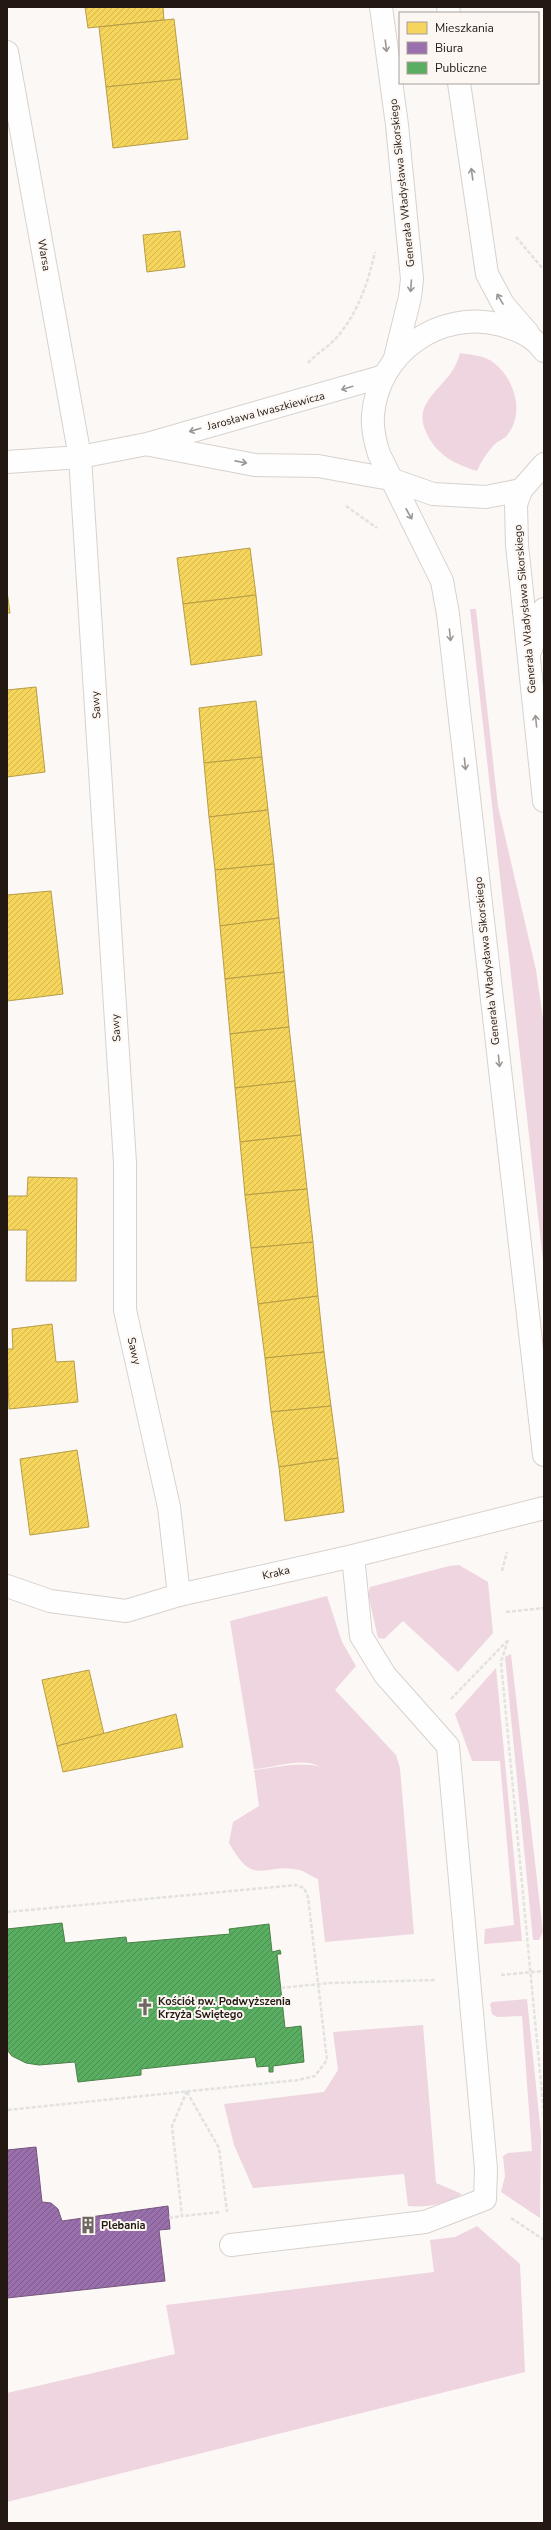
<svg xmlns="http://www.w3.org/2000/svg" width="551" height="2530" viewBox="0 0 551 2530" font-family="'Nunito Sans',sans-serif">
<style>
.green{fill:#efd5e0}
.homes{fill:url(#homes-hatch);stroke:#b79d46}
.offices{fill:url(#offices-hatch);stroke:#76567d}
.public{fill:url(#public-hatch);stroke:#4a8149}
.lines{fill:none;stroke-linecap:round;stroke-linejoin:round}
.lane-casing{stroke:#d8d2cd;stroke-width:24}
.street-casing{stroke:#d8d2cd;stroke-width:24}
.secondary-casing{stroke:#d8d2cd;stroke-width:24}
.path{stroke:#e3e2e1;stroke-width:2.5;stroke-dasharray:4 2;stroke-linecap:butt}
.lane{stroke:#fefefe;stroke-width:22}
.street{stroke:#fefefe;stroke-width:22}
.secondary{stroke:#fefefe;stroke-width:22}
.oneway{stroke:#9b9794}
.labels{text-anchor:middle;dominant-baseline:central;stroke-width:4;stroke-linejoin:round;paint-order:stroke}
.street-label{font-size:11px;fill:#231912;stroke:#fdf7f3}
.poi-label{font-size:11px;font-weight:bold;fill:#231912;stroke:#fdf7f3;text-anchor:start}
</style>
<defs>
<pattern id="homes-hatch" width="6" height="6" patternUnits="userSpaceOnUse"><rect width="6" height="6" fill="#f6d55c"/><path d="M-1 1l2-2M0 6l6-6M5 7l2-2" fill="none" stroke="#d3b64f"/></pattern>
<pattern id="offices-hatch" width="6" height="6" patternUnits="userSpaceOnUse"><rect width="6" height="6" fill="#9970ab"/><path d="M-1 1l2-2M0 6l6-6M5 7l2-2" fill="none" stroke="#7c5b8a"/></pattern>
<pattern id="public-hatch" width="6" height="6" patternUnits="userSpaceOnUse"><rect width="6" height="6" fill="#5aae61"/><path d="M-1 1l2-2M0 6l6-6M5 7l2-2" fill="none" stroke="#4a8d4f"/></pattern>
</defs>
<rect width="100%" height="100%" fill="#fbf8f5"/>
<g class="green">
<path d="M460,353C471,355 484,355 494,363C514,378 525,412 508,434C506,438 500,440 496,443C488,451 482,460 477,471C455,464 436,455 426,432C422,424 421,414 425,406C437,384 453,379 460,353Z"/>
<polygon points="470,609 476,609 498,806 536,970 544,1026 544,1269"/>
<polygon points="459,1565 488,1582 493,1633 458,1672 403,1621 384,1639 378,1638 368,1594 370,1587 449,1566"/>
<path d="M327,1596L342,1642L356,1666L335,1690L396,1755L400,1768L414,1934L325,1942L318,1879C312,1877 305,1871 299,1870C262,1862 255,1889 229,1843L233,1822L259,1806L254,1770C277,1768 298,1761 321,1767C302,1756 274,1768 254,1769L230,1621Z"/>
<polygon points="511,1654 543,1932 539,1940 533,1940 505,1657"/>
<polygon points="496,1668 522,1941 484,1944 485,1929 514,1925 500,1761 472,1761 455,1714"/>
<polygon points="527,1999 541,2134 540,2218 501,2192 505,2176 503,2156 508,2153 532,2151 522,2016 497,2017 492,2014 490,2004 492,2002"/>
<path d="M423,2025L436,2183L462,2194C447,2204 426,2208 408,2206L404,2174L253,2188L234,2145L224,2104L324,2092L338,2070L333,2032Z"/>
<polygon points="477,2226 520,2264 525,2372 7,2502 7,2393 175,2354 166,2305 434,2272 430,2240 455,2237"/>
</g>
<g class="homes">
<polygon points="85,7 163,7 164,20 88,28"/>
<polygon points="174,19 181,79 106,87 99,27"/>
<polygon points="181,79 188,139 113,148 106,87"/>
<polygon points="180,231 185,267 147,272 143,235"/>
<polygon points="250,548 256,595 183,604 177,558"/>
<polygon points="7,591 10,613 7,613"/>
<polygon points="256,595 262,655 191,665 183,604"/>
<polygon points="36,687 45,772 7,777 7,690"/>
<polygon points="256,701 262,757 204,763 199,708"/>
<polygon points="262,757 268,810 209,817 204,763"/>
<polygon points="268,810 274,864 215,870 209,817"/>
<polygon points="274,864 279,918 220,926 215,870"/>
<polygon points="51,891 63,994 7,1001 7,895"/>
<polygon points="279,918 284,972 225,979 220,926"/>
<polygon points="284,972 289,1027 230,1034 225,979"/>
<polygon points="289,1027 295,1081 235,1088 230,1034"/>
<polygon points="295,1081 301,1135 240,1142 235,1088"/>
<polygon points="301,1135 307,1189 245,1195 240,1142"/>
<polygon points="28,1177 77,1178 76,1281 26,1281 27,1230 7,1230 7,1196 27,1196"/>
<polygon points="307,1189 313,1242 251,1248 245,1195"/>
<polygon points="313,1242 318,1296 258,1304 251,1248"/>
<polygon points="318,1296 324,1352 265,1358 258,1304"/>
<polygon points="52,1324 56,1362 74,1361 78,1402 9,1409 7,1349 13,1349 12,1329"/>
<polygon points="324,1352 331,1406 271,1412 265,1358"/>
<polygon points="331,1406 338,1458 279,1467 271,1412"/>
<polygon points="77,1450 89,1527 30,1535 20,1459"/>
<polygon points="338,1458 344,1512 285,1521 279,1467"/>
<polygon points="89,1670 104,1734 57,1746 42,1680"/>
<polygon points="176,1714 183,1747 63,1772 57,1746"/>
</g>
<polygon class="offices" points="36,2147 42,2202 51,2203 58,2209 62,2221 168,2206 170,2229 159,2230 165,2281 7,2298 7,2150"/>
<polygon class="public" points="62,1923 65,1943 126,1937 127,1943 230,1934 229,1929 269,1924 272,1952 280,1950 281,1954 277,1954 285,2028 301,2026 304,2062 273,2066 273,2072 269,2072 269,2066 257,2067 255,2057 141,2069 141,2075 78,2082 75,2062 39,2065 26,2063 12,2056 7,2050 7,1980 9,1977 7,1975 7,1929"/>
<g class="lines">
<g class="lane-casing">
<polyline id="lane" points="231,2245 425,2222 485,2199 486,2169 448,1746 385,1675 361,1636 353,1556"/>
</g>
<g class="street-casing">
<g id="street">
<polyline points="7,52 80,457 125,1163 125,1310 169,1507 179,1595"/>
<polyline points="150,445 255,465 318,466 390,479"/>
<polyline points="7,462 80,457 147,444 384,376"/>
<polyline points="7,1586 50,1601 126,1611 179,1595 353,1556 544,1508"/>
</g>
</g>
<g class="secondary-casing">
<g id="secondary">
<polyline points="381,7 397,125 412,279 410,297 395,358"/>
<polyline points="448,7 449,13"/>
<polyline points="459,83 487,274 503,304 528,333"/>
<path d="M544,351C533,336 519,330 501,325C440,309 378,352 373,415C372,429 375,442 379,454L442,581L448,614L544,1455"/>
<polyline points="390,479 433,494 486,497 521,490 544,464"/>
<polyline points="521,490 516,505 517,545 544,801"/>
<polyline points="531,649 544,609"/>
</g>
</g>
<g class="path">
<polyline points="516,237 544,270"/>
<path d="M308,363C317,353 330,346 338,336C358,312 368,283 375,252"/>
<polyline points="346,506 377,528"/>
<polyline points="502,1571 507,1552"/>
<polyline points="506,1612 544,1608"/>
<polyline points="508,1640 501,1662 544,2115"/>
<polyline points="451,1699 507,1641"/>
<polyline points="7,1912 296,1885 304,1888 308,1897 327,2060 315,2076 298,2080 7,2110"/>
<polyline points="501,1975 544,1971"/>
<polyline points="281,1988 329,1983 436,1980"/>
<polyline points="187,2091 172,2126 182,2216 221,2212"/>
<polyline points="187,2092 219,2148 227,2212"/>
<polyline points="169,2218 182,2216"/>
<polyline points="511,2218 544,2240"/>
</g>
<use href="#lane" class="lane"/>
<use href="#street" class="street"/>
<use href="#secondary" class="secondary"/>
</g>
<defs><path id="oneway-shaft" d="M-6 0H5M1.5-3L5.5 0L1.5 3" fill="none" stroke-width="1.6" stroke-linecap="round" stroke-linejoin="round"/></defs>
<g class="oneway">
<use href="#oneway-shaft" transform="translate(386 46) rotate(83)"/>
<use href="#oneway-shaft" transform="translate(472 174) rotate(-98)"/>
<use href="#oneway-shaft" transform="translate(411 286) rotate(94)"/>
<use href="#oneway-shaft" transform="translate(500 299) rotate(-121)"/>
<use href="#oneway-shaft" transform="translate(347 388) rotate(163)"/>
<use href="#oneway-shaft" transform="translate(195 430) rotate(164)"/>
<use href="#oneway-shaft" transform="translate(241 462) rotate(11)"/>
<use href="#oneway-shaft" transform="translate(409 514) rotate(61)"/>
<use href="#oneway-shaft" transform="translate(450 635) rotate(84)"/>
<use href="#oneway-shaft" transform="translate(536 721) rotate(-96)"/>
<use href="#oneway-shaft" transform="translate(465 764) rotate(84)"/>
<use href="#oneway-shaft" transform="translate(499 1061) rotate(84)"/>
</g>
<defs>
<g id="church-bare" transform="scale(1.38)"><path d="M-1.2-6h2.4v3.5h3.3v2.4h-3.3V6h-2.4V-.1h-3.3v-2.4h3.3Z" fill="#6f6761" stroke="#fdf7f3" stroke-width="2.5" paint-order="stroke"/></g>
<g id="building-bare" transform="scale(1.38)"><path d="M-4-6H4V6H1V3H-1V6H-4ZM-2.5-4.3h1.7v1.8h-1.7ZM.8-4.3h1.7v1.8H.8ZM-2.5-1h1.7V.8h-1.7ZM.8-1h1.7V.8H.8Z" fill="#6f6761" stroke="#fdf7f3" stroke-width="2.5" paint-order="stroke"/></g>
</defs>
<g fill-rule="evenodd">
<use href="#church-bare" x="145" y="2007"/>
<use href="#building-bare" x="88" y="2225"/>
</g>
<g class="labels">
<g class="street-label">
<text transform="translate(402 183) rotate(-96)">Generała Władysława Sikorskiego</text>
<text transform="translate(44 255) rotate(80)">Warsa</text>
<text transform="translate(266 411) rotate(-15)">Jarosława Iwaszkiewicza</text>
<text transform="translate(525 609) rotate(-95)">Generała Władysława Sikorskiego</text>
<text transform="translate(96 705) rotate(-94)">Sawy</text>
<text transform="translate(487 961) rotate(-96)">Generała Władysława Sikorskiego</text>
<text transform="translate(116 1028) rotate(-94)">Sawy</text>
<text transform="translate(134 1351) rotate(77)">Sawy</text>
<text transform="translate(276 1573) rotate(-13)">Kraka</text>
</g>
<g class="poi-label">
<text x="158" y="2001">Kościół pw. Podwyższenia<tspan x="158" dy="13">Krzyża Świętego</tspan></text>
<text x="101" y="2225">Plebania</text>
</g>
</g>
<rect width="551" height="2530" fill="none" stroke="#231912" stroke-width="16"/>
<rect x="399" y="12" width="140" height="72" fill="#fdf7f3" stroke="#a69e99"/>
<rect x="407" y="22" width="20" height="12" fill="#f6d55c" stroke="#a69e99"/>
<text x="435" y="32" font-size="12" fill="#231912">Mieszkania</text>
<rect x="407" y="42" width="20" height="12" fill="#9970ab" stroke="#a69e99"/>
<text x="435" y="52" font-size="12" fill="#231912">Biura</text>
<rect x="407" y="62" width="20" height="12" fill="#5aae61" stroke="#a69e99"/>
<text x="435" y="72" font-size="12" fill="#231912">Publiczne</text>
</svg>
